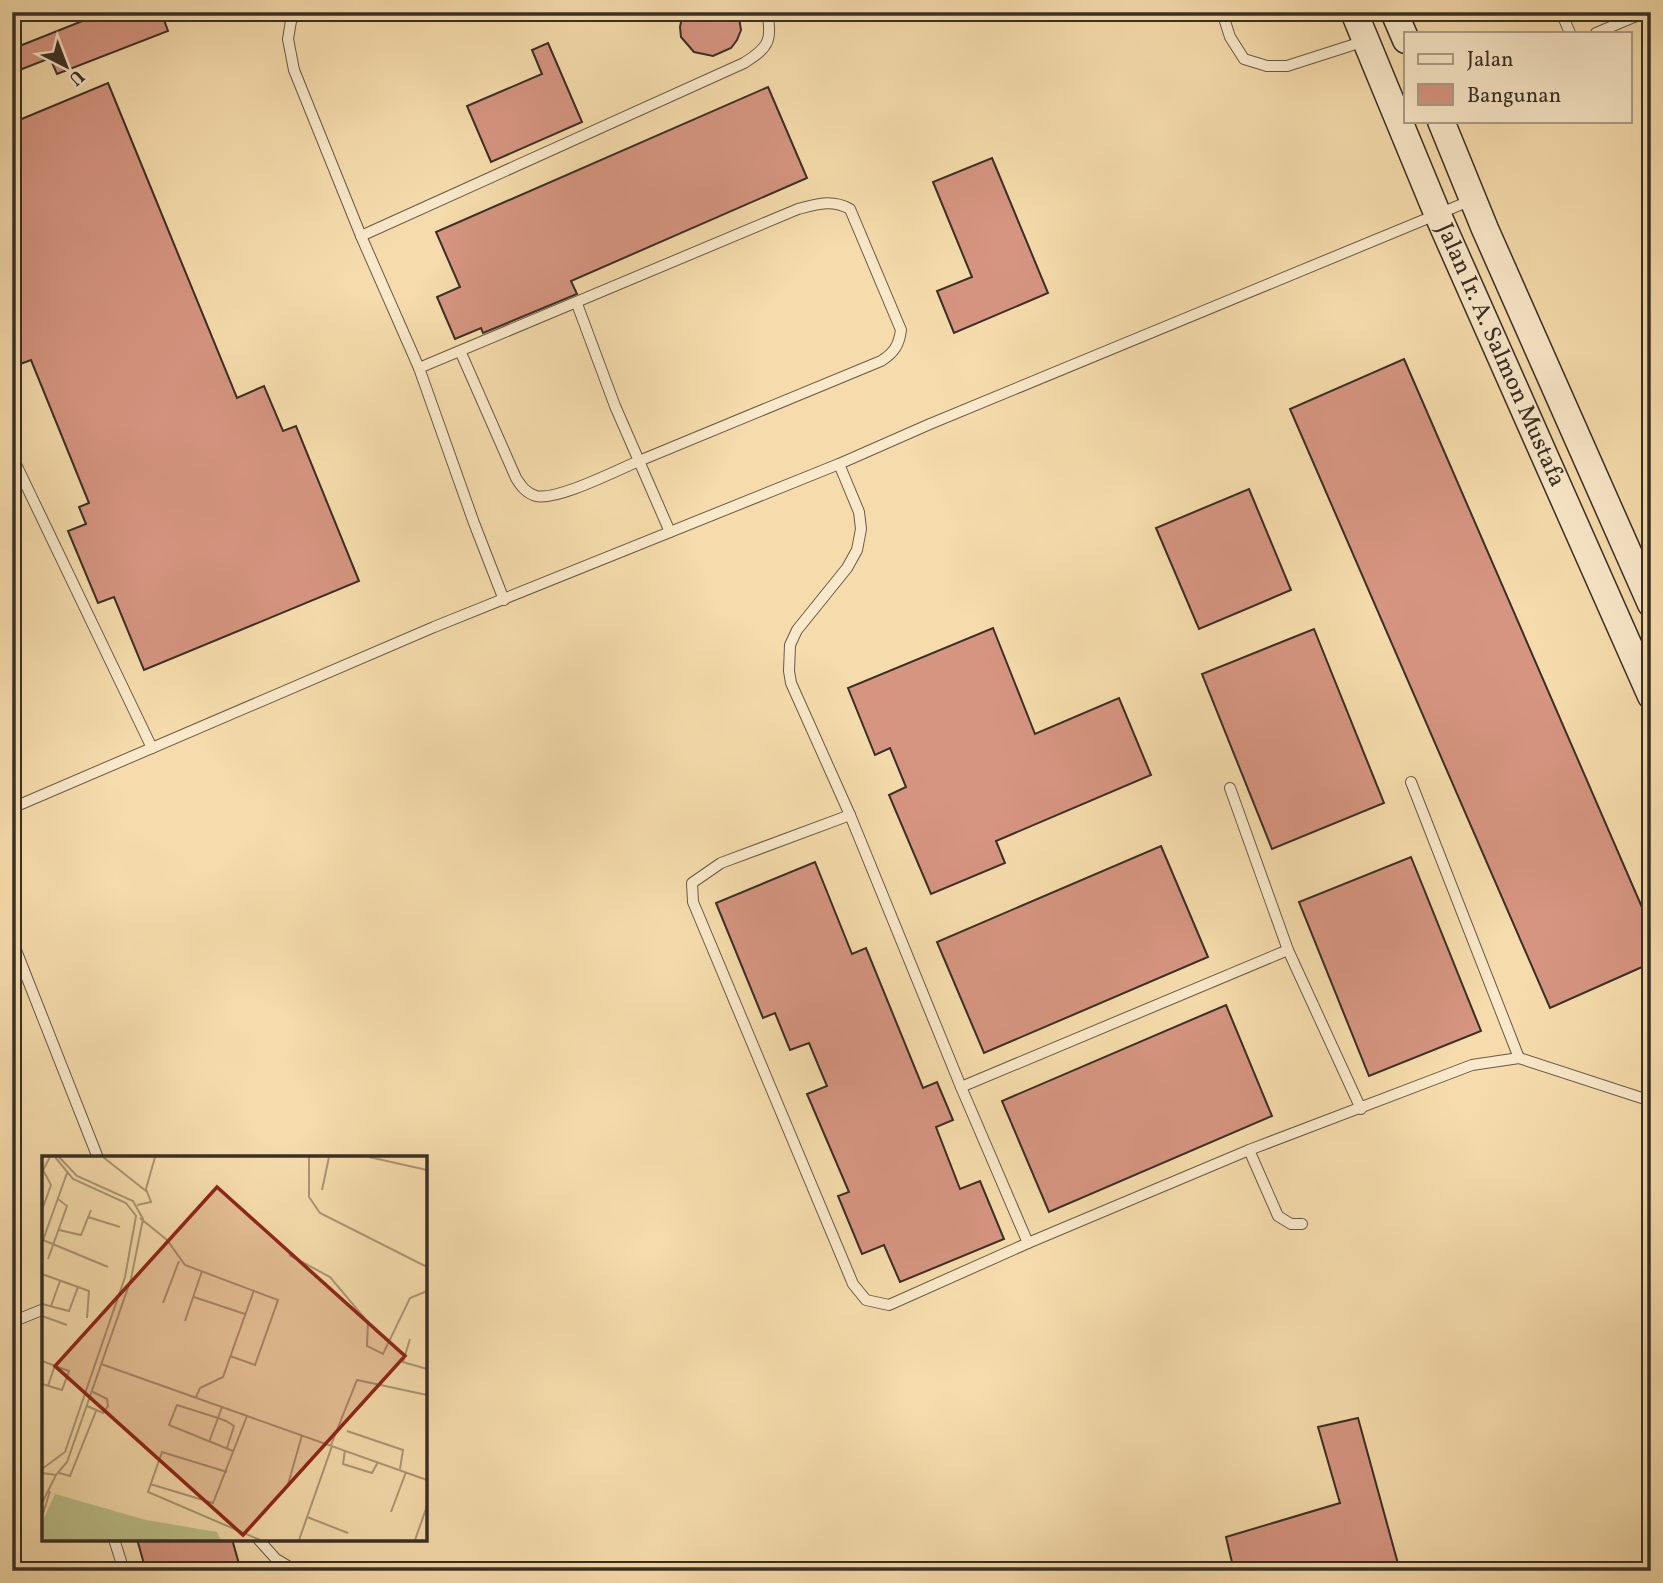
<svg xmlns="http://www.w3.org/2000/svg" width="1663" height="1583" viewBox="0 0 1663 1583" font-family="Vollkorn,serif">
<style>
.building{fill:#d69581;stroke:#392f25;stroke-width:2}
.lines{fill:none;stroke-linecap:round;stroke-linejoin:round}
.lane-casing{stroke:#685a47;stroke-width:12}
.secondary-casing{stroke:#392f25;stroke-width:29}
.lane{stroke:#f9e8c9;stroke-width:10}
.secondary{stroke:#f9e8c9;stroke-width:26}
.labels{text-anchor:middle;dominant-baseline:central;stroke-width:5;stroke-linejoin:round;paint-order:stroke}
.street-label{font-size:24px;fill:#392f25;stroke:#f9e8c9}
.inset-road{fill:none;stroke:#aa9776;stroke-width:2}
.view{fill:#8f2418;fill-opacity:0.15;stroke:#8f2418;stroke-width:3.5}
.inset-edge{fill:none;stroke:#392f25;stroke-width:3.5}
</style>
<rect width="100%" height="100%" fill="#f6dcac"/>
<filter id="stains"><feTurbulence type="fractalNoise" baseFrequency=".00286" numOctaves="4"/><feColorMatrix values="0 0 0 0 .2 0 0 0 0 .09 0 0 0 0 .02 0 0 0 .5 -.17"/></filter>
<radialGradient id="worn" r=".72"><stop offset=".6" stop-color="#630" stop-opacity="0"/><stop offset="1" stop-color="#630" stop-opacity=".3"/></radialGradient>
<g class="building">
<polygon points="105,12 161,12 168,31 57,74 50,58 12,73 12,49"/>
<polygon points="683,12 738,12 741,30 737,40 731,48 713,56 694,52 681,37 680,27"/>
<polygon points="548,43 582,122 491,162 467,106 542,74 532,50"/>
<polygon points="108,83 237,398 264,386 283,431 296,426 359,581 144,670 114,597 98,603 68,531 86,524 79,507 89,503 31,360 12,367 12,123"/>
<polygon points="768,87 807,178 571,281 577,294 483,333 481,328 455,339 437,297 460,287 436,232"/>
<polygon points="992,158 1048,293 954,333 937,291 972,277 933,182"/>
<polygon points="1404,359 1651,928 1651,963 1550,1008 1290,409"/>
<polygon points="1249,489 1291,590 1199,629 1156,528"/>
<polygon points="993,628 1035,734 1119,698 1151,775 996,841 1005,863 931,894 889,795 906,787 890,748 875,755 848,688"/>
<polygon points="1314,629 1384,803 1272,849 1202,674"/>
<polygon points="1161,846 1208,957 984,1053 937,942"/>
<polygon points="1411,857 1481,1031 1369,1076 1299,902"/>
<polygon points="815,862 852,954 866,948 923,1088 937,1082 953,1120 936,1127 960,1189 980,1181 1004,1239 900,1282 884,1245 862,1254 838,1196 849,1192 807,1094 827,1086 809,1043 790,1050 775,1013 763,1018 716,903"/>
<polygon points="1226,1005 1272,1116 1049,1212 1002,1101"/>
<polygon points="1358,1418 1400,1571 1234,1571 1226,1537 1340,1503 1318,1427"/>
<polygon points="137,1539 232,1539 241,1571 146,1571"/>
</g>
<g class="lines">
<g class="lane-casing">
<g id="lane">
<polyline points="297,12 291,21 288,39 294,70 361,236 419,368 474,523 504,600"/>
<polyline points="1222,12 1230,37 1244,59 1267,66 1287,66 1365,41"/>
<polyline points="1561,12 1570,33"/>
<polyline points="1596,33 1646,12"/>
<path d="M361,236L744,63C768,48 773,41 767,12"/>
<path d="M461,353L516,478C521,486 526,493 536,496C557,501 617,470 639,461L615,406L577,304"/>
<path d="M419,368L798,209C817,204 832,199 850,209L901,330C899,345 894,353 881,361L639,461L670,532"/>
<polyline points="12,456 152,748"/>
<polyline points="839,464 859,512 861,529 857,550 847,568 797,630 790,645 789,671 791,683 850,815 961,1087 1028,1243"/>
<polyline points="1411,782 1519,1058"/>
<polyline points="1230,788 1288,950 1361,1109"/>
<polyline points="12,808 434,627 839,464 930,424 1472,200"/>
<polyline points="850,815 721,863 692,883 693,902 853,1284 866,1300 889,1305 1028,1243 1249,1150 1472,1065 1519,1058 1651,1101"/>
<polyline points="12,940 98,1158"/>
<polyline points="961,1087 1288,950"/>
<polyline points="1249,1150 1278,1216 1291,1224 1302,1224"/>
<polyline points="12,1322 44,1309"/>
<polyline points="114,1539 124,1571"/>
<polyline points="258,1539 276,1559 296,1571"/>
<polyline points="994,1571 1006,1568"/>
</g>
</g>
<g class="secondary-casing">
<g id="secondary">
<path id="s1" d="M1354,12L1437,213L1651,696"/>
<polyline points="1394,12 1406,40"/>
<polyline points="1441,121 1485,229 1651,604"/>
</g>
</g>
<use href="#lane" class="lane"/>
<use href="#secondary" class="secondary"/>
</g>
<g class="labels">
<g class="street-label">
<text stroke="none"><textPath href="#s1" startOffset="373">Jalan Ir. A. Salmon Mustafa</textPath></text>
</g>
</g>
<g transform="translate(42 1156)">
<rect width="385" height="385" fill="#f6dcac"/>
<path d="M13,338L104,364L175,376L179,384H0V366Z" fill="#bbc08a"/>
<path class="inset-road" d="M61,1L104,35M267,1V41L278,57L385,111M327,1L385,14M280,34L287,1M95,49L109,46L104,33L113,1M0,54L9,29L1,14L8,1M46,61L78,71M98,62L125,84L143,109L236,144L213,209L188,200M17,74L39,79L49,54M1,84L66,111M0,87L25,17M247,99L288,121L326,166L325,190L341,198L368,142L385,135M6,103L25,50L16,43M0,118L47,135L45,162M152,141L203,158M121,147L137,105M0,148L27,155L36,131M9,150L18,125M0,160L25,169M143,165L160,115M368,183L361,206L385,213M0,205L27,215L20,234L0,228M59,208L385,324M6,230L13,209M154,241L158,232L181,221L212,134M45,250L61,257L66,250L65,243L51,236M180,251L176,262L135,249L127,269L191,295M305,275L361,294L358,313M167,286L176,262L184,265L192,270L185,292M289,289L315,224L385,239M303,294L301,308L330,317L336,306M0,313L23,296L83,121L94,60L84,47L31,23L13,1M185,316L120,296L106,336L218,384M0,317L14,319L25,306L89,123L101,63L91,45L35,20L17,1M17,317L28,320L54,255M108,328L171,347L205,260M245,332L260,279M0,347L14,319M349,356L364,316M0,361L8,335M265,361L306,377M257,384L290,290M373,384L385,350"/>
<path class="view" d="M175,31L363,200L201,379L13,210Z"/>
<rect width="385" height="385" class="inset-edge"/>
</g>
<rect width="1663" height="1583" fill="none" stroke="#f6dcac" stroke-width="42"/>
<rect x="14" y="14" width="1635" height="1555" fill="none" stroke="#392f25" stroke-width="3.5"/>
<rect x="21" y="21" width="1621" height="1541" fill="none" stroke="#392f25" stroke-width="2"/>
<rect x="1404" y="32" width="228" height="91" fill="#f9e8c9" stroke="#ac9e87" stroke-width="2"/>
<rect x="1418" y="54" width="35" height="10" fill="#f9e8c9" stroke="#ac9e87" stroke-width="2"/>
<text x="1467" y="66" font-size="21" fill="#392f25">Jalan</text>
<rect x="1418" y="84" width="35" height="21" fill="#d69581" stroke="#ac9e87" stroke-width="2"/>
<text x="1467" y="102" font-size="21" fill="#392f25">Bangunan</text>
<g transform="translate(66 66) rotate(138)" stroke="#f9e8c9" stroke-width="5" paint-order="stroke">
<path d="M0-5L12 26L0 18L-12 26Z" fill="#392f25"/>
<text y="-10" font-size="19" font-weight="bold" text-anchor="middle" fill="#392f25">U</text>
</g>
<rect width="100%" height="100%" filter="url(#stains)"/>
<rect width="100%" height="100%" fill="url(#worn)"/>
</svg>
